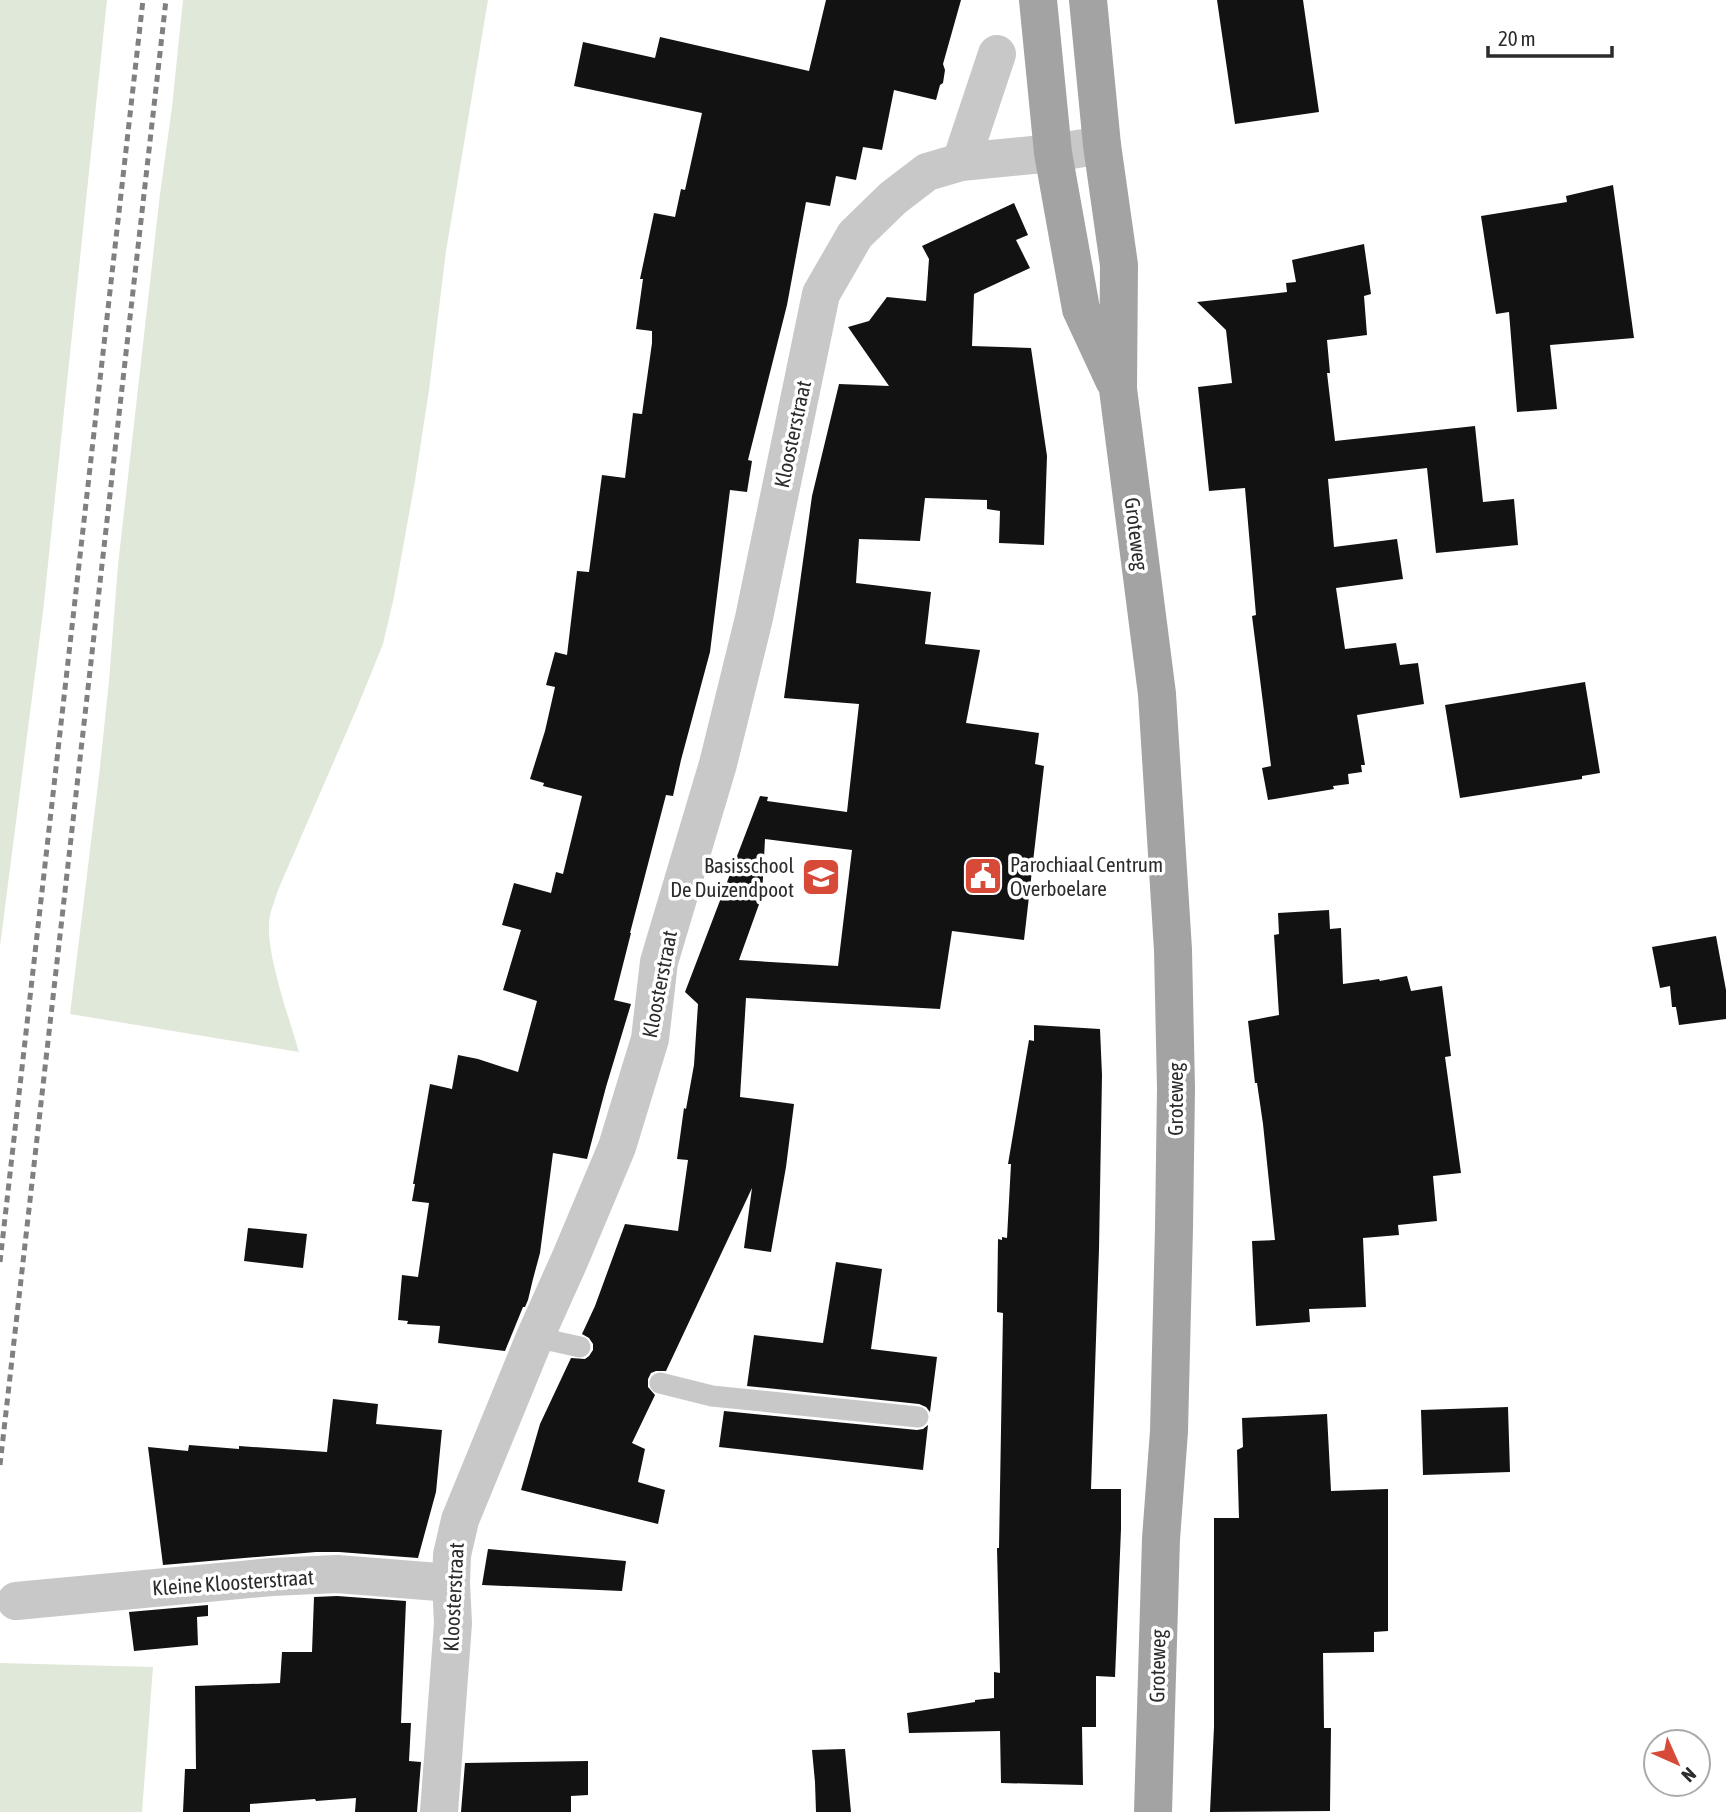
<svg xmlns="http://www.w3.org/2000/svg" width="1726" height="1812" viewBox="0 0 1726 1812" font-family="'Asap Condensed',sans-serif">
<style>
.green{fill:#dfe8d9}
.building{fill:#121212;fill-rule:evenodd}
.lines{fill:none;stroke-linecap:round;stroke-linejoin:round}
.lane{stroke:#c8c8c8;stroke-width:21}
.street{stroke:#c8c8c8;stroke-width:38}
.primary{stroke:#a3a3a3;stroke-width:38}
.rail{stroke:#808080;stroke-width:5;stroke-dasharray:7 5;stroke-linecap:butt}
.labels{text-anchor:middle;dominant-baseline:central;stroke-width:7;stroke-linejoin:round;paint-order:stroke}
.street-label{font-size:21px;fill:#2b2b2b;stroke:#fff}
.poi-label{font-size:21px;fill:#2b2b2b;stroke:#fff;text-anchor:start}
</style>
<rect width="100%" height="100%" fill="#fff"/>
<g class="green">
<polygon points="0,0 107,0 43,612 0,946"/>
<path d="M183,0H488L446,251L429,390L415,481L394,597L383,644L357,708L278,890C275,900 270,912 269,922C267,958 289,1017 299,1052L70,1014L99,776L109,681L118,565L160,194L172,107Z"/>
<polygon points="0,1663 153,1667 142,1812 0,1812"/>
</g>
<g class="building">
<polygon points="826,0 961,0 943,64 945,70 943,83 940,85 936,100 894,90 882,150 863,147 856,180 836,176 830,206 806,202 787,305 748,460 752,461 747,492 730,490 710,652 681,760 673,796 666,795 630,933 631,933 614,1000 631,1004 606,1087 587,1159 553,1153 540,1253 533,1279 528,1300 525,1307 523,1307 505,1351 438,1343 440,1326 407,1324 408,1321 398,1320 402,1275 418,1277 429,1203 412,1201 415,1184 413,1184 430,1084 452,1089 458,1055 478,1059 518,1072 537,1001 503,990 521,930 502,925 514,883 551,893 556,872 563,874 582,796 543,786 544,783 530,779 545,731 555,687 546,685 555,652 567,655 577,571 589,572 602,475 625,478 633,413 642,414 652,343 652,331 636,329 643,279 640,279 654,213 675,217 681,189 685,190 702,113 574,86 583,42 655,58 660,37 809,71"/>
<polygon points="1217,0 1303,0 1319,112 1235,124"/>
<polygon points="1613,185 1634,338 1550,345 1557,409 1517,412 1509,312 1496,314 1481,216 1567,202 1566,196"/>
<path d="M1014,203L1028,235L1016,240L1030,268L974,294L972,346L1031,348L1047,456L1044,545L999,543L1000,511L987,509V500L925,498L920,541L859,539L856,583L931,592L925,644L980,650L966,723L1039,733L1035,764L1044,766L1024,940L952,931L940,1009L746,998L740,1097L794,1104L786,1167L771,1252L744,1248L752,1188L666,1371H656L651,1373L648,1379V1387L655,1395L632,1443L645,1449L638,1482L665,1490L658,1524L521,1490L540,1424L571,1358L585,1359L589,1356L593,1350V1344L589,1338L582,1334L595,1306L625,1224L678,1231L688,1160L677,1159L684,1108L686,1109L694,1065L698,1004L685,992L760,796L768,797L767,801L847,812L859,704L784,698L812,496L839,384L889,386L848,327L869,321L887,297L926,301L929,259L922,246ZM765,839L852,850L838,966L739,960L762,896Z"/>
<polygon points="1364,244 1371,294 1364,296 1367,335 1327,340 1330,373 1327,373 1335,441 1475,426 1483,502 1514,499 1518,545 1436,553 1427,468 1328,479 1334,547 1397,539 1403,579 1336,588 1345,649 1396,643 1400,665 1418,663 1424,704 1357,715 1365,765 1361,765 1362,772 1348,774 1349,784 1333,786 1334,789 1268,800 1262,768 1271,766 1252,616 1256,615 1245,488 1209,491 1198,387 1232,383 1226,330 1197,302 1287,292 1286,283 1296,282 1292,260"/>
<polygon points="1585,682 1600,773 1582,776 1582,779 1460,798 1445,705"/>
<polygon points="1329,910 1330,929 1341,928 1343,984 1379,979 1380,981 1407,976 1411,991 1442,986 1451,1056 1445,1057 1461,1173 1433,1176 1437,1221 1398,1225 1399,1235 1363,1238 1366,1307 1309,1309 1310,1322 1256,1326 1252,1241 1275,1240 1263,1124 1257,1083 1255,1083 1248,1021 1279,1015 1274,935 1279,934 1278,913"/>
<polygon points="1716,936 1726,990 1726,1019 1679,1025 1676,1007 1672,1007 1670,986 1660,988 1652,947"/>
<polygon points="1034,1025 1100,1029 1102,1075 1099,1249 1091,1489 1121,1489 1121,1529 1115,1677 1096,1676 1096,1727 1082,1727 1083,1785 1001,1783 1000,1731 909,1733 907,1713 975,1702 975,1700 994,1698 994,1672 1000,1673 997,1548 999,1548 1003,1313 997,1312 998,1239 1002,1240 1002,1237 1007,1238 1011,1164 1008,1164 1029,1040 1034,1041"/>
<polygon points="248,1228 307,1234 303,1268 244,1261"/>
<polygon points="836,1262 882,1269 871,1349 937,1357 930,1412 926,1407 919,1404 747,1386 754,1335 823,1343"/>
<polygon points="333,1399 378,1404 376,1424 442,1430 436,1492 418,1558 339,1552 316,1552 163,1565 148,1447 188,1451 189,1445 239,1449 239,1446 327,1452"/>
<polygon points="1508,1407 1510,1472 1423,1475 1421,1410"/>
<polygon points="724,1411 917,1430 923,1429 928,1425 923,1470 719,1447"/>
<polygon points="1327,1414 1331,1491 1388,1489 1388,1631 1374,1632 1374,1652 1323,1653 1324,1728 1331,1728 1330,1811 1210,1812 1214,1727 1214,1518 1239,1518 1237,1450 1243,1447 1242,1418"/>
<polygon points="488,1549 626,1561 622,1591 482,1585"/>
<polygon points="337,1596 406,1601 401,1723 411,1723 409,1761 421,1762 417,1812 355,1812 356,1798 316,1801 315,1799 250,1804 250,1812 183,1812 185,1769 196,1769 195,1686 280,1683 282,1652 312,1652 314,1597"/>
<polygon points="208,1605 208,1616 197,1617 198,1645 134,1651 129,1612"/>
<polygon points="845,1749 851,1812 816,1812 815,1782 812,1750"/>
<polygon points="588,1761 588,1795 571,1796 571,1812 461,1812 465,1763"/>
</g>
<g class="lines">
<g class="lane">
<polyline points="535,1337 580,1347"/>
<polyline points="660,1383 712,1396 918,1417"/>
</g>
<g class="street">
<polyline points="961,162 997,54"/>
<polyline points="16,1601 272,1577 337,1574 451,1583"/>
<polyline points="439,1812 453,1623 451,1583 452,1555 460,1520 535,1337 570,1259 617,1147 650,1039 659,962 718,764 754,618 821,294 855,235 893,198 927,172 961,162 1053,153 1102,145"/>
</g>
<g class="primary">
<polyline points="1038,0 1053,153 1081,309 1114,380"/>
<polyline points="1088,0 1102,145 1119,265 1118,389 1157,694 1173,950 1176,1088 1174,1228 1169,1431 1161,1539 1153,1812"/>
</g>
<g class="rail">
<polyline points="0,1262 143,0"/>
<polyline points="0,1465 166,0"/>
</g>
</g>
<defs>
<g id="civic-square" transform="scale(2.0125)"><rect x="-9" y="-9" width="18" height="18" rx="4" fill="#d84a38" stroke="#fff"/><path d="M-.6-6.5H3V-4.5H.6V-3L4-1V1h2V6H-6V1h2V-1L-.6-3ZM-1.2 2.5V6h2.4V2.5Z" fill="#fff"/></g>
<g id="school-square" transform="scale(2.0125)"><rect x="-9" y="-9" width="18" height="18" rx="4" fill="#d84a38" stroke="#fff"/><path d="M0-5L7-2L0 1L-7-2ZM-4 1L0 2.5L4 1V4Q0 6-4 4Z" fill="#fff"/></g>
</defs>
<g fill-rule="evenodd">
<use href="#civic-square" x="983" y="876"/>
<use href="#school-square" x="821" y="877"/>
</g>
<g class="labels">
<g class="street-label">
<text transform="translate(792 434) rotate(-78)">Kloosterstraat</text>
<text transform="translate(1137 534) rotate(83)">Groteweg</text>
<text transform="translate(659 984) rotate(-79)">Kloosterstraat</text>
<text transform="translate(1175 1099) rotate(-90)">Groteweg</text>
<text transform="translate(233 1582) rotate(-4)">Kleine Kloosterstraat</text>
<text transform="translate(453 1597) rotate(-87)">Kloosterstraat</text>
<text transform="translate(1157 1666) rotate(-89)">Groteweg</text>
</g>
<g class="poi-label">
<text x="1010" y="864">Parochiaal Centrum<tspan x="1010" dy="24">Overboelare</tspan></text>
<text x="794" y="865" text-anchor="end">Basisschool<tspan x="794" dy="24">De Duizendpoot</tspan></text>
</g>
</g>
<g transform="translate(1677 1763) rotate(135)"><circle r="33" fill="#ffffff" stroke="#aaaaaa" stroke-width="2"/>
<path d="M0-5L12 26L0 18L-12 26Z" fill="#d84a38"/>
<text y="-10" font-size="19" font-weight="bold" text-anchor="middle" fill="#2b2b2b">N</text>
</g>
<path d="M1488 46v10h124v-10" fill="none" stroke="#2b2b2b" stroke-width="3.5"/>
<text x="1498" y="46" font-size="21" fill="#2b2b2b" stroke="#ffffff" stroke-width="5" paint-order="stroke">20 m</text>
</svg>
